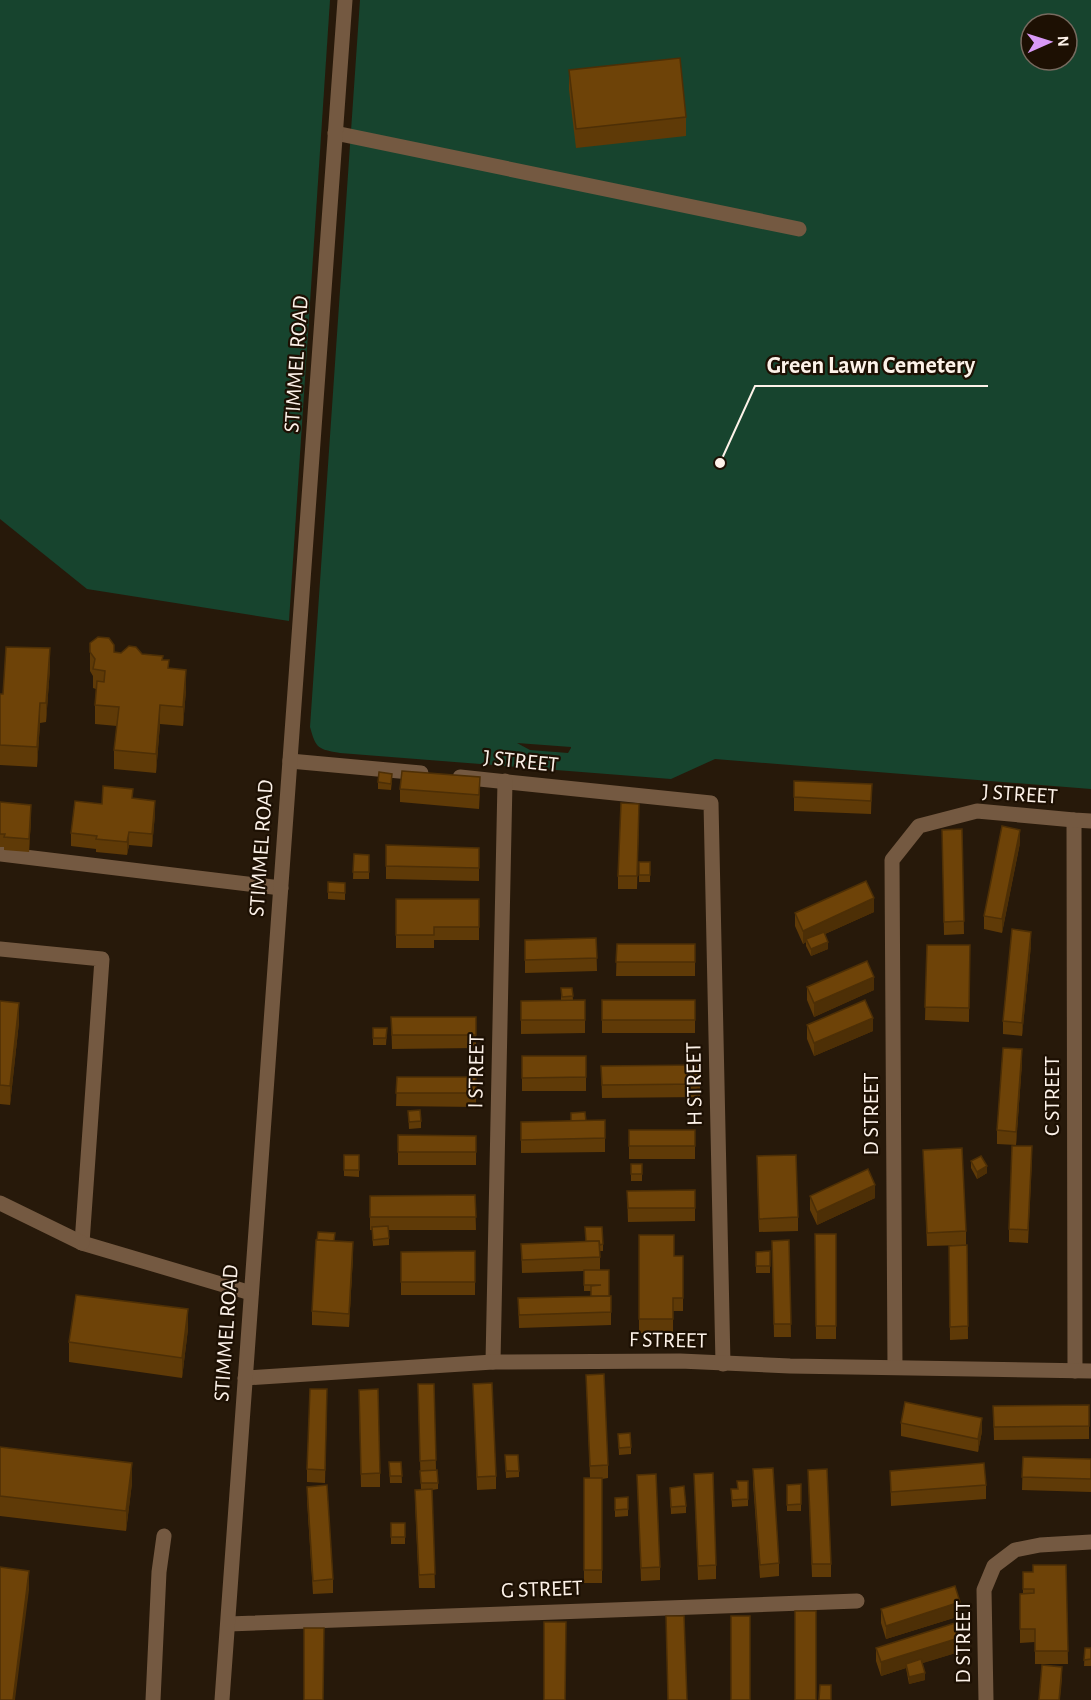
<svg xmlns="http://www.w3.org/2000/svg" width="1091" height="1700" viewBox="0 0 1091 1700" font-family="'Alegreya Sans',sans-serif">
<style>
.green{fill:#17442e;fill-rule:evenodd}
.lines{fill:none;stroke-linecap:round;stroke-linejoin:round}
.minor{stroke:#745941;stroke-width:15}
.wall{fill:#5f3a07}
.shaded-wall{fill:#4d2f06}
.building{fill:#6e4308;stroke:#4d2f06;stroke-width:1.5}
.labels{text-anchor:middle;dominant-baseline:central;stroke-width:4.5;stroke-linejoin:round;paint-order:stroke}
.street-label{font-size:22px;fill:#fdf2e9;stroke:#1d1003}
.leader{fill:none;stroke:#fdf2e9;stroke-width:2}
.callout-dot{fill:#fdf2e9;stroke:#1d1003;stroke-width:2}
.callout-label{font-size:24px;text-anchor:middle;font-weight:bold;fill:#fdf2e9;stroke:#1d1003;stroke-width:4.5;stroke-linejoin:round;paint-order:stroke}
</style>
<rect width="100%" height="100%" fill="#27190a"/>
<g class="green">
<polygon points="0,0 330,0 289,621 87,589 0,519"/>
<path d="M360,0H1091V789L715,759L671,779L340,753C318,749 316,749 310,727ZM1031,24H1067V60H1031ZM517,743L571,747V748L568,753L530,750Z"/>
</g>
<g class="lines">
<g class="minor">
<polyline points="335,133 799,229"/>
<polyline points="290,761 421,773"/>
<polyline points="460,777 711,803 723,1364"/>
<polyline points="1074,820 1075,1371"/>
<polyline points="0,854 281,888"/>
<polyline points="0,949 102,959 82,1243 251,1293"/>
<polyline points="0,1203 82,1243"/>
<polyline points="493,1362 505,781"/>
<polyline points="895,1367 892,860 919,826 977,811 1074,820 1091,821"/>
<polyline points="245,1378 493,1362 680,1361 790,1366 1091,1371"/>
<polyline points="228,1624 857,1601"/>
<polyline points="153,1700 159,1572 164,1536"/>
<polyline points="222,1700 345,0"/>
<polyline points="986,1700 984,1590 994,1566 1015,1550 1040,1545 1091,1542"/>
</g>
</g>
<g class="wall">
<polygon points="569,70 686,117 686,136 576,148 569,90"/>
<polygon points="90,652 142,654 163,660 186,690 183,726 160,724 156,773 114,769 114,750 117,726 95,724 95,705 96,689 93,688 93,676 90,671"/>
<polygon points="50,668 46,722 40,723 37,767 0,765 0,694 3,694"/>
<polygon points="392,780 391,790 378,789 378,782"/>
<polygon points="794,781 872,784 871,814 794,811"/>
<polygon points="400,789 480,791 479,809 400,802"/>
<polygon points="133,798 155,814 152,847 129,845 127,855 96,852 96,849 71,846 71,833 102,804"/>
<polygon points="0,802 31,819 29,852 4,850 4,847 0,847"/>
<polygon points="639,817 637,889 618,889 618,876"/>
<polygon points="962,829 964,934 944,935 942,830"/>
<polygon points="1020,843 1002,933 984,929 984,916"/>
<polygon points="386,845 479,848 479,881 386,879"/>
<polygon points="354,854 369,855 369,879 353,879"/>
<rect x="639" y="862" width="11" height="20"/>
<polygon points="328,882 345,883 345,900 328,899"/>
<polygon points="396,899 479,899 479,940 434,940 434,948 396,948"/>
<polygon points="874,912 825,934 828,949 811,956 806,946 806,942 803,944 795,926 795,913"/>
<polygon points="596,938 597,971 525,973 525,940"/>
<polygon points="617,944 695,944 695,976 616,976"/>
<polygon points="927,945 970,945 969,1022 925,1020"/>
<polygon points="1031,945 1022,1036 1003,1034 1003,1021"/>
<polygon points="807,987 874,990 814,1017 807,1000"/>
<polygon points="561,988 572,988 573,1000 585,1000 585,1033 521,1034 521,1001 561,1000"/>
<rect x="602" y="1000" width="93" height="33"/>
<polygon points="0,1001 19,1022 10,1105 0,1104"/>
<polygon points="391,1017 476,1017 476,1048 392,1049"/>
<polygon points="807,1025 873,1031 814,1056 807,1039"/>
<polygon points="373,1028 387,1028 386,1045 373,1045"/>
<rect x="522" y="1056" width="64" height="35"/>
<polygon points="1022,1063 1016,1145 997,1144 997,1130"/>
<polygon points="700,1065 700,1097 602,1098 601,1066"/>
<polygon points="397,1077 476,1077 476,1107 396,1106"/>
<polygon points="408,1111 421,1121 421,1128 409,1129"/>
<polygon points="605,1120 605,1152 521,1153 521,1122"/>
<rect x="629" y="1130" width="66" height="29"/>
<polygon points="398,1135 476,1136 476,1165 398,1165"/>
<polygon points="923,1150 966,1231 966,1245 927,1246"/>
<polygon points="344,1155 359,1155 359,1177 344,1176"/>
<polygon points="1032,1159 1028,1243 1009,1242 1009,1229"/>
<polygon points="971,1161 987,1173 977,1179 971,1168"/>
<rect x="631" y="1164" width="11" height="17"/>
<polygon points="757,1169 798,1217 798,1231 759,1232"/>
<polygon points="695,1190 695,1221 628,1222 627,1191"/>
<polygon points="475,1195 476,1230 389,1230 389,1245 373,1246 372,1230 370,1230 370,1196"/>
<polygon points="810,1196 875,1198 817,1225 810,1210"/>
<polygon points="815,1234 836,1234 836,1339 816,1339"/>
<polygon points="639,1235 674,1256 683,1256 683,1311 673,1311 673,1333 639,1333"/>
<polygon points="789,1240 791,1337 774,1337 772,1241"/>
<polygon points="335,1241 353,1256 349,1327 312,1325 312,1311"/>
<polygon points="521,1244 603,1244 603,1251 600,1251 600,1270 609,1296 611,1296 611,1325 519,1328 518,1298 591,1296 591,1291 584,1291 584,1271 522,1273"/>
<polygon points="967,1245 968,1339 950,1340 949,1246"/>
<polygon points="475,1251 475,1295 401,1295 401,1252"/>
<polygon points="770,1251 770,1273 756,1273 756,1252"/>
<polygon points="188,1329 182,1378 69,1362 69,1342"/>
<polygon points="586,1375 608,1465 608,1478 602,1479 602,1583 584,1583 584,1478 590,1478"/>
<polygon points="434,1384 436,1470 438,1483 438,1489 432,1490 435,1588 419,1588 415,1503 415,1490 421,1490 418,1397"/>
<polygon points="473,1384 496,1476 496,1489 477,1490"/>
<polygon points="327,1403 325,1483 307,1482 307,1469"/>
<polygon points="359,1403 380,1473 380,1487 361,1487"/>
<polygon points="1089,1405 1089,1439 994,1440 993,1406"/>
<polygon points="901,1423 982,1431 978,1452 901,1436"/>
<polygon points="618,1434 631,1447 631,1454 619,1455"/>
<polygon points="0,1447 132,1483 126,1531 0,1516"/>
<polygon points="505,1455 519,1471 519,1477 506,1478"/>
<polygon points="1023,1457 1091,1459 1091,1492 1022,1490"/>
<polygon points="389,1462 401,1462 402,1483 390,1483"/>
<polygon points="753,1469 779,1563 779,1576 760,1578 753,1483"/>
<polygon points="808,1470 831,1564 831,1577 812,1577"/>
<polygon points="890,1471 986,1485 986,1499 891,1506"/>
<polygon points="694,1474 716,1565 716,1579 698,1580"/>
<polygon points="637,1475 660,1567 660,1580 641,1581"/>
<polygon points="748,1481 748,1506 732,1507 731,1489 737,1489"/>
<polygon points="801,1484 801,1511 787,1511 787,1485"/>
<polygon points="307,1487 333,1579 333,1593 313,1594 307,1500"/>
<polygon points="670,1488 686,1506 686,1513 671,1514"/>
<polygon points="628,1497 628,1516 615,1517 615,1498"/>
<rect x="391" y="1523" width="14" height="21"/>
<polygon points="1066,1565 1068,1664 1035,1664 1035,1642 1020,1643 1020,1594 1023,1594 1023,1572 1033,1572"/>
<polygon points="881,1609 960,1616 886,1639 881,1623"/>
<polygon points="876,1648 959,1652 922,1663 925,1680 909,1684 906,1668 881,1676 876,1661"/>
<polygon points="1085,1648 1091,1648 1091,1666 1084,1666"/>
</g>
<g class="shaded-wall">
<polygon points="50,648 50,668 46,722 46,703"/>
<polygon points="186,670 186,690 183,726 183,707"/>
<polygon points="40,703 40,723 37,767 37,747"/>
<polygon points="160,705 160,724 156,773 156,754"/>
<polygon points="155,801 155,814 152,847 152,834"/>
<polygon points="31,805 31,819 29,852 29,839"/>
<polygon points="1020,830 1020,843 1002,933 1002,919"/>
<polygon points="129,832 129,845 127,855 127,842"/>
<polygon points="874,898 874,912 807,942 806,939 806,942 803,944 803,931"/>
<polygon points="1031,932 1031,945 1022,1036 1022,1023"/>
<polygon points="828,942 828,949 811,956 811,949"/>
<polygon points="874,977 874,990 814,1017 814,1003"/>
<polygon points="19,1003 19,1022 10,1105 10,1086"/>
<polygon points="873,1018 873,1031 814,1056 814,1043"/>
<polygon points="1022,1049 1022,1063 1016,1145 1016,1132"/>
<polygon points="987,1166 987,1173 977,1179 977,1172"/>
<polygon points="875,1185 875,1198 817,1225 817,1212"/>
<polygon points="353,1242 353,1256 349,1327 349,1314"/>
<polygon points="188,1309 188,1329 182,1378 182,1358"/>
<polygon points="982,1418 982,1431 978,1452 978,1439"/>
<polygon points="132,1463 132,1483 126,1531 126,1511"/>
<polygon points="29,1571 29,1590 15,1700 13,1700"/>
<polygon points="960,1602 960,1616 886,1639 886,1626"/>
<polygon points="959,1638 959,1652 907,1668 906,1664 906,1668 881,1676 881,1662"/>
<polygon points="1062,1667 1062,1680 1060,1700 1059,1700"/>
<polygon points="925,1673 925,1680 909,1684 909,1677"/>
</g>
<g class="building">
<polygon points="680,58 686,117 576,129 569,70"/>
<polygon points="98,637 109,638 114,645 114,652 121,653 129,646 136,647 142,654 163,656 162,660 169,660 168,668 186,670 183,707 160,705 156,754 114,750 119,707 95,705 97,681 104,682 105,671 93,669 95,659 90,652 90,643"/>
<polygon points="6,647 50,648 46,703 40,703 37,747 0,745 0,694 3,694"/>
<polygon points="402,771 480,777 479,795 400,789"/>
<polygon points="379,772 392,774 391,784 378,782"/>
<polygon points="794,781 872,784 871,801 794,797"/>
<polygon points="103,786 133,789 132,798 155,801 152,834 129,832 127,842 96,839 97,836 71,833 75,801 102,804"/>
<polygon points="0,802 31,805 29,839 4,837 5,834 0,834"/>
<polygon points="621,803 639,804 637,876 618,876"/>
<polygon points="1002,826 1020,830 1002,919 984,916"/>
<polygon points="962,829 964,921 944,922 942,830"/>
<polygon points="386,845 479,848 479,868 386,866"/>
<polygon points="354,854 369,855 369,872 353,872"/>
<rect x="639" y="862" width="11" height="13"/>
<polygon points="866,881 874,898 803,931 795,913"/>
<polygon points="328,882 345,883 345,893 328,892"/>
<polygon points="396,899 479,899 479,927 434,927 434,935 396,935"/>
<polygon points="1012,929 1031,932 1022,1023 1003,1021"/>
<polygon points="824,932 828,942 811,949 806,939"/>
<polygon points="596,938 597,958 525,960 525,940"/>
<polygon points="617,944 695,944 695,962 616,962"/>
<polygon points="927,945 970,945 969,1008 925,1007"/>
<polygon points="867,961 874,977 814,1003 807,987"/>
<polygon points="561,988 572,988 573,996 562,997"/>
<polygon points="585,1000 585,1020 521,1020 521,1001"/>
<rect x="602" y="1000" width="93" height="20"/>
<polygon points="865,1000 873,1018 814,1043 807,1025"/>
<polygon points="0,1001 19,1003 10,1086 0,1085"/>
<polygon points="391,1017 476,1017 476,1035 392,1035"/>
<polygon points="373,1028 387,1028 386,1038 373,1038"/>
<polygon points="1003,1048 1022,1049 1016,1132 997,1130"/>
<polygon points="522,1056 586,1056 586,1077 522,1078"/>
<polygon points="700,1065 700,1084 602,1085 601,1066"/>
<polygon points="397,1077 476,1077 476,1093 396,1093"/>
<polygon points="420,1110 421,1121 409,1122 408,1111"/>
<polygon points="585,1112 586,1121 571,1121 571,1113"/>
<polygon points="605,1120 605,1138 521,1140 521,1122"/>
<rect x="629" y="1130" width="66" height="16"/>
<polygon points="398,1135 476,1136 476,1152 398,1152"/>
<polygon points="1012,1146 1032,1146 1028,1230 1009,1229"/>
<polygon points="962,1148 966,1231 927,1233 923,1150"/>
<rect x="344" y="1155" width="15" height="15"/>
<polygon points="796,1155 798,1217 759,1219 757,1156"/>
<polygon points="981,1156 987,1166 977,1172 971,1161"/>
<rect x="631" y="1164" width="11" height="10"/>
<polygon points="868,1169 875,1185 817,1212 810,1196"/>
<polygon points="695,1190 695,1208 628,1208 627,1191"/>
<polygon points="475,1195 476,1217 370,1217 370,1196"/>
<polygon points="388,1226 389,1238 373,1240 372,1227"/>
<polygon points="585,1227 602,1227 603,1244 600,1245 599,1241 586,1241"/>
<polygon points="318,1232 335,1233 334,1241 317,1240"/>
<polygon points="815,1234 836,1234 836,1326 816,1326"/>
<polygon points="639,1235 674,1235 674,1256 683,1256 683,1298 673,1298 673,1319 639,1319"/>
<polygon points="316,1240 353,1242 349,1314 312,1311"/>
<polygon points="789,1240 791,1324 774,1324 772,1241"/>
<polygon points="599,1241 600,1257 522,1260 521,1244"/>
<polygon points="967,1245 968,1326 950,1327 949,1246"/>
<polygon points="475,1251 475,1282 401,1282 401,1252"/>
<polygon points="770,1251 770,1266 756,1266 756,1252"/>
<polygon points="584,1270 609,1270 609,1296 591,1296 591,1286 601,1285 584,1285"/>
<polygon points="76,1295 188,1309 182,1358 69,1342"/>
<polygon points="611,1296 611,1312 519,1315 518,1298"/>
<polygon points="604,1374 608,1465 590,1466 586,1375"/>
<polygon points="492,1383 496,1476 477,1477 473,1384"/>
<polygon points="418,1384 434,1384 436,1460 420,1461"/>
<polygon points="310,1389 327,1389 325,1470 307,1469"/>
<polygon points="378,1389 380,1473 361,1474 359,1390"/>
<polygon points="905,1402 982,1418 978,1439 901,1423"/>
<polygon points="1089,1405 1089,1426 994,1427 993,1406"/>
<polygon points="630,1433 631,1447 619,1448 618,1434"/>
<polygon points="0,1447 132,1463 126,1511 0,1496"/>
<polygon points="505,1455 518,1455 519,1471 506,1471"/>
<polygon points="1023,1457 1091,1459 1091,1479 1022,1477"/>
<polygon points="389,1462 401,1462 402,1476 390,1476"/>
<polygon points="984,1463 986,1485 891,1492 890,1471"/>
<polygon points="773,1468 779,1563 760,1565 753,1469"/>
<polygon points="827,1469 831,1564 812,1564 808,1470"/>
<polygon points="437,1470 438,1483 421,1483 420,1471"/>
<polygon points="713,1473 716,1565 698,1566 694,1474"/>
<polygon points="656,1474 660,1567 641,1568 637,1475"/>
<rect x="584" y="1478" width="18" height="92"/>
<polygon points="737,1481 748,1481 748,1499 732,1500 731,1489 738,1489"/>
<polygon points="801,1484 801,1504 787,1505 787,1485"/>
<polygon points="327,1485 333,1579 313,1581 307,1487"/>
<polygon points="684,1486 686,1506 671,1507 670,1488"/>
<polygon points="432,1489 435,1574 419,1575 415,1490"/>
<polygon points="628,1497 628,1509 615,1510 615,1498"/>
<rect x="391" y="1523" width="14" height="14"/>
<polygon points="1033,1565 1066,1565 1068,1651 1035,1651 1035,1629 1020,1629 1020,1594 1034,1593 1034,1589 1023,1589 1023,1572 1033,1572"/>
<polygon points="0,1567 29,1571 13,1700 0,1700"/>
<polygon points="955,1586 960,1602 886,1626 881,1609"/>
<rect x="795" y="1611" width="21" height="89"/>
<polygon points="666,1616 684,1616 687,1700 668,1700"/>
<rect x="731" y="1616" width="19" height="84"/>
<polygon points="544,1622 566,1622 565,1700 544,1700"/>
<polygon points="955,1623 959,1638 881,1662 876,1648"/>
<polygon points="304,1628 324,1628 323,1700 304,1700"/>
<polygon points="1085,1648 1091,1648 1091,1659 1084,1660"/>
<polygon points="921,1659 925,1673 909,1677 906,1664"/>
<polygon points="1042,1665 1062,1667 1059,1700 1039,1700"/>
<polygon points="820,1685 831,1685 831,1700 819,1700"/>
</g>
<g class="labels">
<g class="street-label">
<text transform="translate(296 364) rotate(-86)">STIMMEL ROAD</text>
<text transform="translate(521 761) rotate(6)">J STREET</text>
<text transform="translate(1020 794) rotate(4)">J STREET</text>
<text transform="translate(261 848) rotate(-86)">STIMMEL ROAD</text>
<text transform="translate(476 1071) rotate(-89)">I STREET</text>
<text transform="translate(694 1084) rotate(-91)">H STREET</text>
<text transform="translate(1052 1096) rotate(-90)">C STREET</text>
<text transform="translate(871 1114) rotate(-90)">D STREET</text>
<text transform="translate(226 1333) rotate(-86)">STIMMEL ROAD</text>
<text transform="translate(668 1340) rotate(1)">F STREET</text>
<text transform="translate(542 1589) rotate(-2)">G STREET</text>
<text transform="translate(963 1642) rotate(-90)">D STREET</text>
</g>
</g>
<path class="leader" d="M720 463L755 386H988"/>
<circle class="callout-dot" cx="720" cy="463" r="6"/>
<g class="callout-label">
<text x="871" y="373">Green Lawn Cemetery</text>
</g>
<g transform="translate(1049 42) rotate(87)"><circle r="28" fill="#1d1003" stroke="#776a5f" stroke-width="1.5"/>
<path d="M0-4.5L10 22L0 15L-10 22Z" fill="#d99af7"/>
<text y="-9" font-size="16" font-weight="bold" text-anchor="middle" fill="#fdf2e9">N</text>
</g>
</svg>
